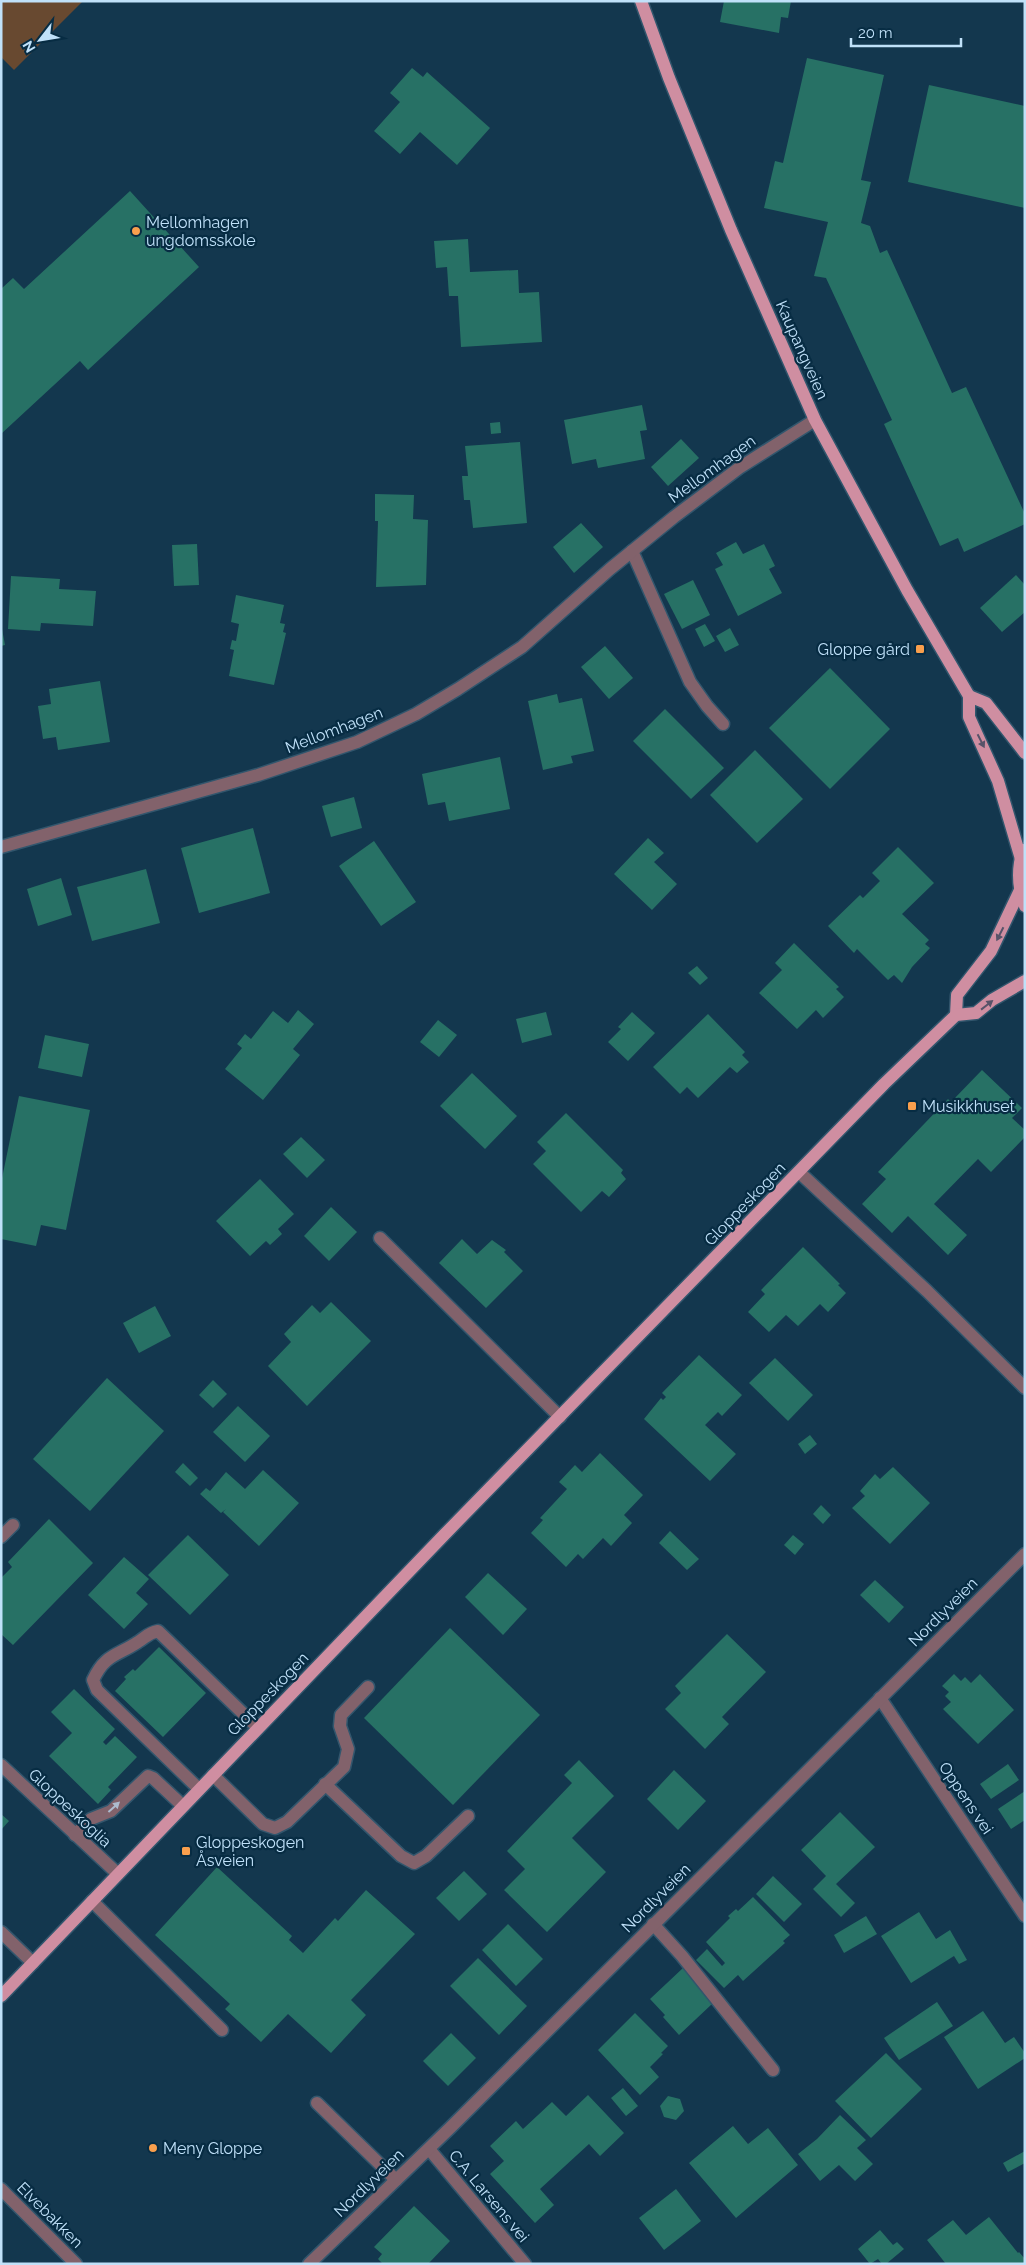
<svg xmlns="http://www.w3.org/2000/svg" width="1026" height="2265" viewBox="0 0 1026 2265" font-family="Raleway,sans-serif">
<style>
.green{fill:#684930}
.building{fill:#277165}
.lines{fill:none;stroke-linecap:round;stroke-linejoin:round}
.minor-casing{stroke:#32566d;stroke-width:15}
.major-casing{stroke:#32566d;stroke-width:15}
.minor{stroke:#82626b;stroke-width:12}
.major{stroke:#cf8ea1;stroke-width:12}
.oneway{fill:#575369}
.oneway2{fill:#adbbce}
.poi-dot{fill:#f99f4d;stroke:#072c43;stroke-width:2}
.labels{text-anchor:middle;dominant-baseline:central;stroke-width:4.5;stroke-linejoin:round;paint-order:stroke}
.poi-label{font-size:16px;fill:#c0e1f9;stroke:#072c43;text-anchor:start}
.street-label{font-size:16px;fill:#c0e1f9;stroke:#072c43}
</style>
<rect width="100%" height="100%" fill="#13374e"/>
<polygon class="green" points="1,1 83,1 14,70 1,57"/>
<g class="building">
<polygon points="724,1 791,1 788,18 781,17 779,33 720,22"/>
<polygon points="807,58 884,75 861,180 871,182 861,223 870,226 880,253 887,250 952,393 966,387 1025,514 1025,524 964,552 958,538 940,546 884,424 892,420 826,278 814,276 828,222 764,208 775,161 783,163"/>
<polygon points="412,68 423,77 427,72 490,128 457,165 420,132 400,154 374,131 400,102 390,93"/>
<polygon points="929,85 1025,106 1025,208 908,182"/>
<polygon points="130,191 199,267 88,370 80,361 1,434 1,289 13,278 24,289"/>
<polygon points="468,239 470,272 518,270 519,293 539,292 542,342 461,347 458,296 449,296 447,267 436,268 434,241"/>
<polygon points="642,405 647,430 640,431 645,459 598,468 596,459 572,464 564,420"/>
<polygon points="500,422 501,433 491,434 490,423"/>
<polygon points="681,439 699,458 668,486 651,467"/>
<polygon points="520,442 527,523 473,528 470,500 464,500 462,476 468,476 465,446"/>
<polygon points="375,494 414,495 413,519 428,520 426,585 376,587 378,521 375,521"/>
<polygon points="581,523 603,547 574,573 553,547"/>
<polygon points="736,542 743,554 764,544 775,566 769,569 782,593 738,616 715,569 723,565 716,553"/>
<polygon points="197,544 199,585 174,586 172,545"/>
<polygon points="1016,575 1025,585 1025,612 1002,632 980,608"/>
<polygon points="11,576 60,579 59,589 96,591 93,626 41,623 40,631 8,629"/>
<polygon points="693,580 710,615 682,629 664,594"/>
<polygon points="236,595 284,605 280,623 285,624 283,632 286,633 274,685 229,676 234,650 230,649 232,640 236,641 239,624 231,622"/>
<polygon points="705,624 715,641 704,647 695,629"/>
<polygon points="730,628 739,645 725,652 716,636"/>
<polygon points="2,629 5,645 1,646 1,630"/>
<polygon points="605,646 633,678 609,699 581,667"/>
<polygon points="830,668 890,729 830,789 769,728"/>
<polygon points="100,681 110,742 58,750 56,737 43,739 38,706 51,704 49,689"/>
<polygon points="557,694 559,703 582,698 594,751 571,756 573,763 543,770 528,701"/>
<polygon points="665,709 724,768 691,799 633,741"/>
<polygon points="755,750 803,799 757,843 710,795"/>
<polygon points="500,757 510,809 449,821 445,802 428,805 422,774"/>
<polygon points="354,797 362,828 331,837 322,806"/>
<polygon points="253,828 270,893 199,913 181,848"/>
<polygon points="648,838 664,853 654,862 677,884 652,910 614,874"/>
<polygon points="374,841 416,902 381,926 339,866"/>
<polygon points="898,847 934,883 902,914 929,940 925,944 930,948 912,967 902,983 894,975 888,980 857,949 854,953 828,926 860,895 863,898 880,881 872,873"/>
<polygon points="146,869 160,923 92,941 77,887"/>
<polygon points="61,878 72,915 38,926 27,889"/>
<polygon points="794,943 839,987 836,989 844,997 823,1018 816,1010 797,1029 759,993 782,970 775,963"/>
<polygon points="697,966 708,978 700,985 688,973"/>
<polygon points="298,1010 314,1024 293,1049 300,1055 263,1100 225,1069 242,1048 237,1044 245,1034 251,1039 273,1011 288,1023"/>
<polygon points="546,1012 552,1035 522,1043 516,1019"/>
<polygon points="632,1012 655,1033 628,1061 608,1042 621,1029 618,1027"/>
<polygon points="708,1014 745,1052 742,1055 749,1062 737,1073 730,1067 698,1098 687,1087 680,1094 653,1067"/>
<polygon points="438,1020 457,1035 439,1057 420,1042"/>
<polygon points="45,1035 89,1044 82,1077 38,1068"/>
<polygon points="982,1070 1022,1108 1012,1118 1025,1130 1025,1137 991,1172 978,1159 934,1204 967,1235 948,1255 908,1216 892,1233 862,1204 886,1179 878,1172 948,1099 951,1102"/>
<polygon points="472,1073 517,1116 485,1149 440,1106"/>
<polygon points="19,1096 90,1110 66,1230 41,1225 36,1246 1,1239 1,1183"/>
<polygon points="566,1113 623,1170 621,1173 626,1179 609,1197 602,1191 581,1212 533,1164 546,1151 537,1142"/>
<polygon points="301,1137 325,1160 307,1178 283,1154"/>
<polygon points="260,1179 294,1214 278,1229 282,1234 270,1245 266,1241 250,1256 216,1221"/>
<polygon points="331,1207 357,1232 329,1261 304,1236"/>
<polygon points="462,1239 477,1254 492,1240 506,1250 504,1252 523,1271 486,1308 439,1263"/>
<polygon points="803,1247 840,1284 838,1285 846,1293 828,1312 820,1304 798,1326 786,1315 769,1332 748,1312 765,1294 761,1290"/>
<polygon points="331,1302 371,1341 307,1406 268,1366 291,1342 284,1334 312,1305 320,1313"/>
<polygon points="155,1306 171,1336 139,1353 123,1323"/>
<polygon points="699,1355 742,1395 722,1416 718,1412 705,1425 736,1454 710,1481 644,1419 661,1398 663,1400 666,1397 662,1393"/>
<polygon points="775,1358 813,1395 788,1421 749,1383"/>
<polygon points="107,1378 164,1431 90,1511 33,1459"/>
<polygon points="213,1380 227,1394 213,1408 199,1395"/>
<polygon points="238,1406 270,1436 245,1462 213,1432"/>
<polygon points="810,1435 817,1444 805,1454 798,1444"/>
<polygon points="600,1453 643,1495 624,1515 632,1523 611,1546 603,1538 583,1559 578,1554 566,1567 531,1533 543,1520 540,1518 567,1489 559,1482 575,1465 582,1472"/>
<polygon points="183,1463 198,1478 190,1486 175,1472"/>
<polygon points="893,1467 930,1503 890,1544 852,1508 865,1496 860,1491 875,1474 880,1479"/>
<polygon points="263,1470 299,1503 259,1546 223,1512 226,1509 221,1513 200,1494 206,1488 210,1491 226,1472 245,1489"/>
<polygon points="821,1505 831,1515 823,1524 813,1514"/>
<polygon points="49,1519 93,1563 13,1645 1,1634 1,1578 12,1567 8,1562"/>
<polygon points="670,1531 699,1559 687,1570 659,1543"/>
<polygon points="188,1535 229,1575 190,1615 148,1575"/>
<polygon points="793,1535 804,1544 795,1555 784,1545"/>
<polygon points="124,1557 149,1579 136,1593 148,1604 124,1629 88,1595"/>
<polygon points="488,1573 527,1609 503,1635 465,1597"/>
<polygon points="875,1580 904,1607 889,1623 860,1595"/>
<polygon points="450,1628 540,1715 453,1805 364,1718"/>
<polygon points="727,1634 766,1672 722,1717 729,1724 705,1749 665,1709 681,1693 675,1686"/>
<polygon points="159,1647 206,1693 163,1737 115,1691 126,1679 124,1677 133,1669 135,1671"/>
<polygon points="954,1674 961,1681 965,1677 971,1683 980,1674 1014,1710 978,1744 943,1709 951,1702 945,1696 949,1692 942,1686"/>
<polygon points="74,1689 115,1729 103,1742 106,1745 115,1736 137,1757 108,1787 111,1790 98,1804 49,1756 72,1733 51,1712"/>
<polygon points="579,1760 614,1796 572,1838 606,1872 547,1932 504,1890 525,1869 507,1851 572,1783 564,1775"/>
<polygon points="1008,1764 1019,1780 991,1799 980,1784"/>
<polygon points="674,1770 706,1801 678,1830 647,1799"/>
<polygon points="1025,1791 1025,1820 1011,1829 998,1809"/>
<polygon points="840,1812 875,1847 836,1884 855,1903 841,1917 813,1889 826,1876 801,1850"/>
<polygon points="1,1814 9,1821 1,1830"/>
<polygon points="217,1867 292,1936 289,1940 303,1953 335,1918 338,1921 366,1890 415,1934 351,2000 366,2015 331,2053 288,2014 261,2042 225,2009 230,2004 155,1935"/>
<polygon points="464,1871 487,1894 459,1921 436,1898"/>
<polygon points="773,1876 802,1904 784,1922 756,1894"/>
<polygon points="753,1897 790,1935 783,1941 785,1943 743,1981 738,1975 724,1988 696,1960 707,1949 722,1966 725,1963 706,1942 730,1918 728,1916 736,1909 738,1911"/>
<polygon points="919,1912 936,1939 950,1930 967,1960 959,1964 954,1956 911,1983 881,1936"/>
<polygon points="866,1916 877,1934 844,1953 834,1935"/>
<polygon points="508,1924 543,1959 516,1986 482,1950"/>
<polygon points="478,1958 527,2006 499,2035 450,1986"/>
<polygon points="683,1968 712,2004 679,2035 663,2017 665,2015 650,1999"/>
<polygon points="937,2002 953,2026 899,2060 884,2038"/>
<polygon points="983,2011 1005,2043 1014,2037 1025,2053 1025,2058 978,2089 944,2037"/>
<polygon points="635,2013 668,2046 661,2053 663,2054 650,2067 659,2077 640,2095 598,2050"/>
<polygon points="451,2033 476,2058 448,2086 423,2061"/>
<polygon points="886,2053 922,2089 871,2138 835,2101"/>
<polygon points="623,2088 638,2106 626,2116 611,2098"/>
<polygon points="588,2095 624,2133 600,2156 589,2144 540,2189 554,2205 535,2223 490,2174 504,2161 490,2146 516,2121 523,2129 552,2102 566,2116"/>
<polygon points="668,2096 680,2099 684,2111 676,2120 664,2117 660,2106"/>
<polygon points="840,2115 866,2140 857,2148 873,2164 855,2181 839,2165 820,2181 798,2154 817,2139"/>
<polygon points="733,2126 748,2144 768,2128 798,2165 736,2218 689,2163"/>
<polygon points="1025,2151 1025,2163 1008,2172 1003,2163"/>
<polygon points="676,2189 701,2221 664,2250 639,2218"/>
<polygon points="414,2206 450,2241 428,2264 383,2264 378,2259 382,2254 374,2247"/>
<polygon points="989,2217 1018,2253 1019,2252 1025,2259 1025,2264 946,2264 927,2240 953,2220 966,2235"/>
<polygon points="880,2230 893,2245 897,2242 904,2249 886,2264 882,2264 878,2259 870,2264 858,2249"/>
</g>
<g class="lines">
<g class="minor-casing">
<g id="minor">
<polyline points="632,551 690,682 707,706 723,724"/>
<polyline points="1,847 258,775 357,742 416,714 458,689 522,647 610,569 674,517 739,468 815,420"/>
<polyline points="799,1172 927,1291 1025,1388"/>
<polyline points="380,1238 560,1417"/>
<polyline points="1,1537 13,1525"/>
<polyline points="880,1698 1025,1916"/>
<polyline points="1,1765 118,1874"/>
<polyline points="213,1775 263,1824 275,1828 287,1822 344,1767 348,1749 340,1726 341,1715 368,1687"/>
<polyline points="325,1784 401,1856 414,1863 426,1856 468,1816"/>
<path d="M199,1789L97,1690L93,1680C105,1654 117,1656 138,1642C146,1637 148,1633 158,1631L258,1728"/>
<polyline points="75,1835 91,1819 111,1811 148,1776 153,1778 183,1806"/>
<polyline points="92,1901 222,2030"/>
<polyline points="653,1924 682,1956 773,2070"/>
<polyline points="1,1932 33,1963"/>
<polyline points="317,2103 396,2180"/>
<polyline points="429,2149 525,2264"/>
<polyline points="1,2189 76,2264"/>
<polyline points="309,2264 450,2128 1025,1554"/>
</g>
</g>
<g class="major-casing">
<g id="major">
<polyline points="641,1 669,78 731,230 815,420 907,590 969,696 969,717 998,781 1021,859"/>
<polyline points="969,696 986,703 1025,753"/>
<path d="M1023,850C1017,869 1018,888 1025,906"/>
<polyline points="956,1015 957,995 991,951 1020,890"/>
<polyline points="1,1996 444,1535 884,1084 956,1015 976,1013 992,1000 1025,981"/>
</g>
</g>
<use href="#minor" class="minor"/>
<use href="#major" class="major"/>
</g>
<defs><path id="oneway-solid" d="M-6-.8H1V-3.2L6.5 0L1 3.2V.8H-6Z" transform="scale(1.25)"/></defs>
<g class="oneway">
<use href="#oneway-solid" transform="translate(981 741) rotate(63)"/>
<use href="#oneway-solid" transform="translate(1000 934) rotate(117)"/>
<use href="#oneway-solid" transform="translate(987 1005) rotate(-38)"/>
</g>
<use class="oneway2" href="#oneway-solid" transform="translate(114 1807) rotate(-42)"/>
<g class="poi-dot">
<circle cx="136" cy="231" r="5"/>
<rect x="915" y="644" width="10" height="10" rx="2.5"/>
<rect x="907" y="1101" width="10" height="10" rx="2.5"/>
<rect x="181" y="1846" width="10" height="10" rx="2.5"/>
<circle cx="153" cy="2148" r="5"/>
</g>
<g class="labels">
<g class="poi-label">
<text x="146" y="222">Mellomhagen<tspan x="146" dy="18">ungdomsskole</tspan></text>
<text x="910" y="649" text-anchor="end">Gloppe gård</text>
<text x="922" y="1106">Musikkhuset</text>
<text x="196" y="1842">Gloppeskogen<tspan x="196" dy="18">Åsveien</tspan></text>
<text x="163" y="2148">Meny Gloppe</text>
</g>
<g class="street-label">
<text transform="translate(802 350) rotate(66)">Kaupangveien</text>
<text transform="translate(712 469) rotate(-36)">Mellomhagen</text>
<text transform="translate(334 730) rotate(-21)">Mellomhagen</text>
<text transform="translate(745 1204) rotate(-46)">Gloppeskogen</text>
<text transform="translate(943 1612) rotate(-45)">Nordlyveien</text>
<text transform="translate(268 1694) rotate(-46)">Gloppeskogen</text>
<text transform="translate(966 1798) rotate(56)">Oppens vei</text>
<text transform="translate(70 1808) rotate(43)">Gloppeskoglia</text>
<text transform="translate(656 1898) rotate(-45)">Nordlyveien</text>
<text transform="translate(369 2183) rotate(-44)">Nordlyveien</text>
<text transform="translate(489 2196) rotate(50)">C.A. Larsens vei</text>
<text transform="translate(50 2215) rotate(45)">Elvebakken</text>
</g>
</g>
<rect width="1026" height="2265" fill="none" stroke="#c0e1f9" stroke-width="5"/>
<g transform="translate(40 40) rotate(239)" stroke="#072c43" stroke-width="4" paint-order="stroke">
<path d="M0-4L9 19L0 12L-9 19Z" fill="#c0e1f9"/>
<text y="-8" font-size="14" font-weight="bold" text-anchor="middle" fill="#c0e1f9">N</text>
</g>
<path d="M851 38v8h110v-8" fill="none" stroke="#c0e1f9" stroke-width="2.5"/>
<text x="858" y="38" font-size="15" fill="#c0e1f9" stroke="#072c43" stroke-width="4" paint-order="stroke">20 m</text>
</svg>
